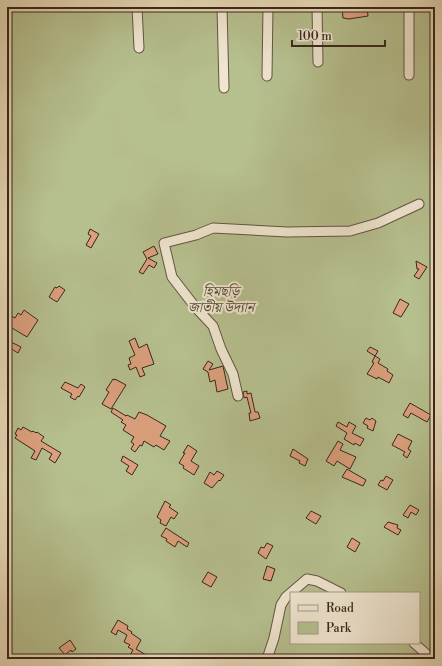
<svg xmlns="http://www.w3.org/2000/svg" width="442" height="666" viewBox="0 0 442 666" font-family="'Libre Bodoni','Noto Serif Bengali',serif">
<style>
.green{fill:#b6bf8e;stroke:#787256;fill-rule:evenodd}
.building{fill:#dba07d;stroke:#3a261e}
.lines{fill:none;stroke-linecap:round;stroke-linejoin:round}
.minor-casing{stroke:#655344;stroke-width:11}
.minor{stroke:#efe6d0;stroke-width:9}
.labels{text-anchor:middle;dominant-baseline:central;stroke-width:4;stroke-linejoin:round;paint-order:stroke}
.park-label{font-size:14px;font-style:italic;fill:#594c3a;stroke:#efe6d0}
</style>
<rect width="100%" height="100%" fill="#e7d9b6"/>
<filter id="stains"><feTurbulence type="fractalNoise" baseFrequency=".005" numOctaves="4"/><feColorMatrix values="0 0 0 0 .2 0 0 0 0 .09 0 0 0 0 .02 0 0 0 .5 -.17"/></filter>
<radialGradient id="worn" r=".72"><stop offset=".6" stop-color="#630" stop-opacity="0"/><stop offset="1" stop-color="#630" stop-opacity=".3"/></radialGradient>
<path class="green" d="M7,7H435V659H7ZM291,593H419V643H291Z"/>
<g class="building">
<polygon points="342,7 367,7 368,16 349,19 343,18"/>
<polygon points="90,229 99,234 91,248 86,245 91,236 88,234"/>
<polygon points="154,246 158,254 148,258 157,263 154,268 149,265 143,274 139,272 147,259 143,252"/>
<polygon points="416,261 427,267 419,279 414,276 419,269 417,269"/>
<polygon points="59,286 65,290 57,302 49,297 55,287 57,288"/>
<polygon points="400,299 409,304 401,317 393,313"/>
<polygon points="24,310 38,320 27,337 7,325 7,314 15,318 18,313 21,315"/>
<polygon points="135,338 139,348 147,344 154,364 142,368 145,375 140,377 136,367 130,370 128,365 131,364 129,358 135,355 129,341"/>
<polygon points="7,340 21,347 18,353 7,346"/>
<polygon points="370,347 378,351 375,356 380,359 378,363 388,369 387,371 393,375 389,383 378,377 377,379 367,374 374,363 372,362 375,356 367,351"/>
<polygon points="208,361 213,364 209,370 223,366 228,389 217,392 215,380 210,382 208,372 203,369"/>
<polygon points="113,379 115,380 115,379 126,385 111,409 102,404 109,392 106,390"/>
<polygon points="65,382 78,388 81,384 85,387 79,397 78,396 75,400 70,397 72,394 61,388"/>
<polygon points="247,391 247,394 251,393 255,412 258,412 260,418 250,421 249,413 251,413 247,397 244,398 243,392"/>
<polygon points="410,403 431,415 427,422 411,413 408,418 403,415"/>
<polygon points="113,408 126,416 127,415 135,419 139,412 147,415 166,426 160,436 170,441 164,450 156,445 154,447 144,441 142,446 140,445 135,452 131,449 134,444 131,442 134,437 123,430 126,425 121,422 123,420 111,412"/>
<polygon points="366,418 370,420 372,418 376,421 373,431 367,428 368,426 363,423"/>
<polygon points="338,422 347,427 349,422 356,426 352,433 364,439 360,446 355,443 354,445 344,439 347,433 336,426"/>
<polygon points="23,427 32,432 33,431 36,433 37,432 44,437 41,441 61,453 55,463 49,459 52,454 42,448 36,460 31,458 35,451 15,438 17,435 15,434 18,428 21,430"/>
<polygon points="398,434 412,441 408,449 411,451 407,458 403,455 405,452 392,445"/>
<polygon points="338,441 343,444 340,450 356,457 350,469 337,461 334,466 326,461"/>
<polygon points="188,445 197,451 191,461 199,466 194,475 183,468 184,466 179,463 185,453 183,453"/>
<polygon points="293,449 308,459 305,466 299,463 300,461 290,456"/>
<polygon points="123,456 138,465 132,475 126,471 129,466 121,461"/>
<polygon points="347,469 366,480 363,486 342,477"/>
<polygon points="217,471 224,475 220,481 219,480 212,488 204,483 210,472 214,475"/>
<polygon points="386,476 393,480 387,490 378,485 381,480 383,481"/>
<polygon points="165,501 171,505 169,507 178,513 174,519 171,517 166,526 160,523 161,520 157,517"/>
<polygon points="410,505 419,510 416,515 411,512 408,518 403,515"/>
<polygon points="311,511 321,516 316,524 306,518"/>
<polygon points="388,522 398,525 397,528 401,530 398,535 384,527"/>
<polygon points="166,528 189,543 187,547 178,541 175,547 166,541 167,539 161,536"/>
<polygon points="352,538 360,543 355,552 347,547"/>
<polygon points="267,543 273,546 266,559 258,553 261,547 264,548"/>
<polygon points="267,566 275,569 271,581 263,579"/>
<polygon points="208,572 217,577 211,587 202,582"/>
<polygon points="118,620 128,626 127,629 132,632 131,633 141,640 136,649 153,659 138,659 130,655 133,650 128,647 130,645 124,642 127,635 118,630 116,635 111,632"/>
<polygon points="70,640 76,649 72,652 71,650 65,655 59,648"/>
</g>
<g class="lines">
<g class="minor-casing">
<g id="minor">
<polyline points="137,7 139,48"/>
<polyline points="222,7 224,88"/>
<polyline points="317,7 318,62"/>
<polyline points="409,75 409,7"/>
<polyline points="267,76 268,7"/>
<polyline points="238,396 233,374 221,349 213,326 196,308 172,277 164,243 196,235 213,228 287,232 350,231 378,223 419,204"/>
<polyline points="414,643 432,659"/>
<polyline points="267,659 274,638 281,605 286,597 307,579 317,581 341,593"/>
</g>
</g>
<use href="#minor" class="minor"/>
</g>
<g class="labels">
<g class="park-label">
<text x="221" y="292">হিমছড়ি<tspan x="221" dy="16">জাতীয় উদ্যান</tspan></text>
</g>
</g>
<rect width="442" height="666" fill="none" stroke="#e7d9b6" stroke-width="24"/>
<rect x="8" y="8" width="426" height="650" fill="none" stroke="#3a261e" stroke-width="2"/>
<rect x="12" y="12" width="418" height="642" fill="none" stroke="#3a261e"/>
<rect x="290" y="592" width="130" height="52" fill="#efe6d0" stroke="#a79989"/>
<rect x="298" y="605" width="20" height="6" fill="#efe6d0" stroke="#a79989"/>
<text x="326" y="612" font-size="12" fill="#3a261e">Road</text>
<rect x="298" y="622" width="20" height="12" fill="#b6bf8e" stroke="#a79989"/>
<text x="326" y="632" font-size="12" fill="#3a261e">Park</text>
<path d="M292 40v6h93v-6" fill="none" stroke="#3a261e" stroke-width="2"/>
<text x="298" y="40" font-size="12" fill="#3a261e" stroke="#efe6d0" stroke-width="3" paint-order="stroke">100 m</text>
<rect width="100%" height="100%" filter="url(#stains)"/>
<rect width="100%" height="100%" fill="url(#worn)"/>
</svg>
